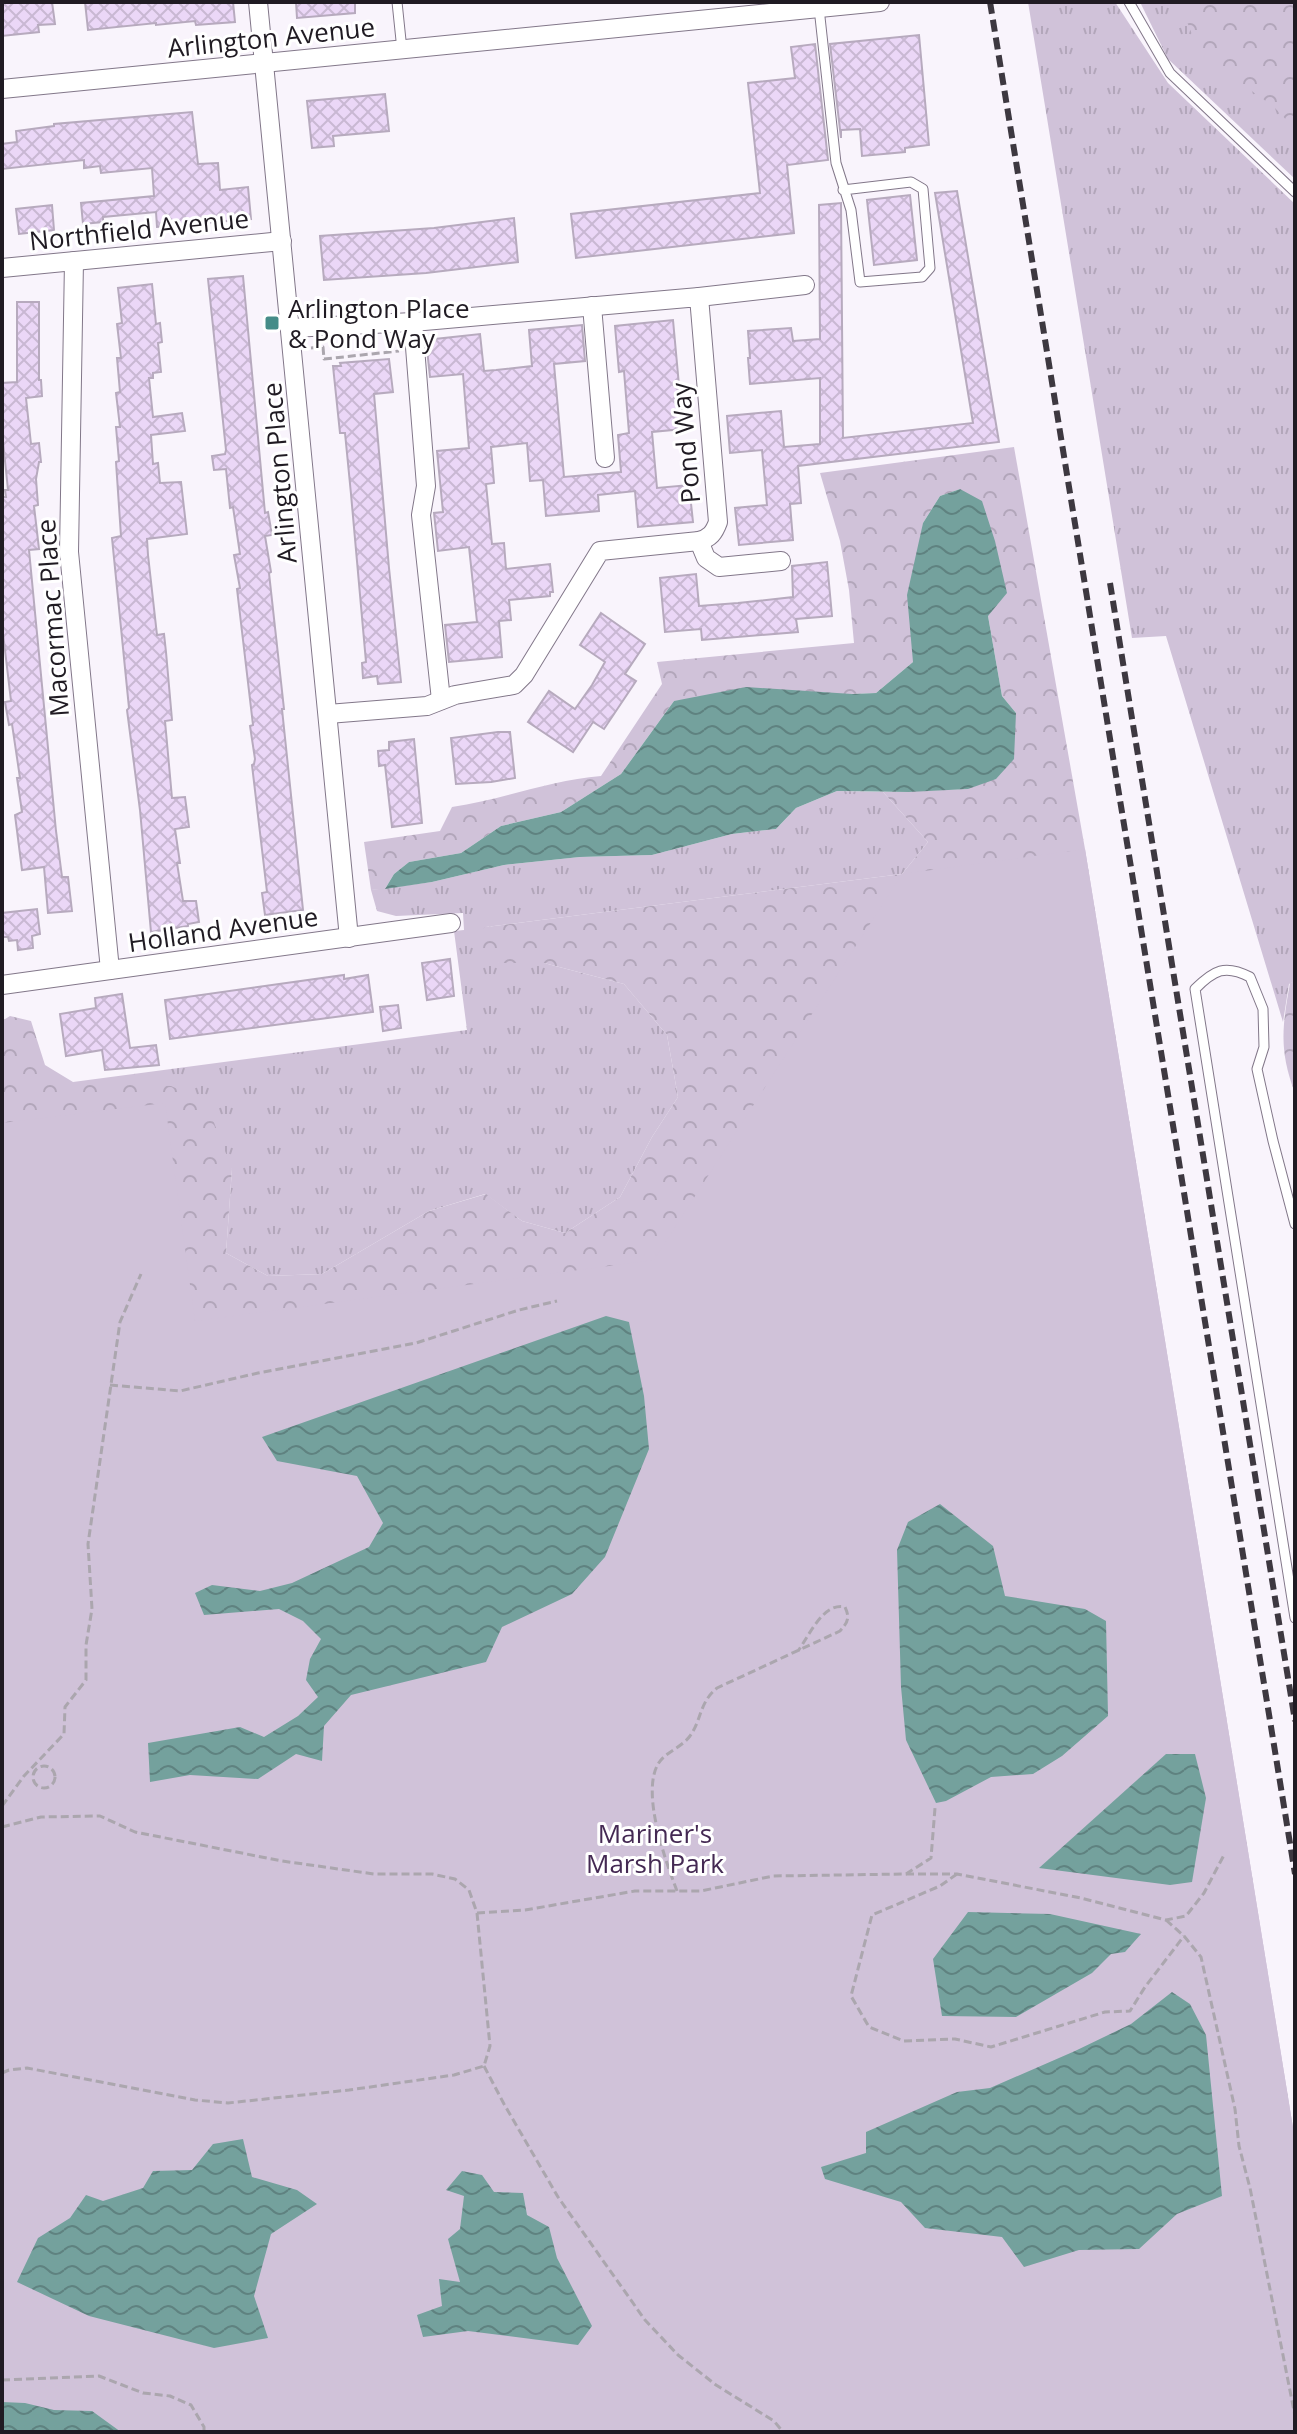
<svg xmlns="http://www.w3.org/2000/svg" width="1297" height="2434" viewBox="0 0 1297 2434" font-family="'Open Sans',sans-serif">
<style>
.grass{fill:url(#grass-tufts)}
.forest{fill:url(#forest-crowns)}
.green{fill:#d0c2d9}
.water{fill:url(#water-waves)}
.building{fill:url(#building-cross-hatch);stroke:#b7aabe;stroke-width:2}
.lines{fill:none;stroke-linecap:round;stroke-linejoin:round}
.service-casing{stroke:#827789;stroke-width:11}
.minor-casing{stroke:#827789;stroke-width:20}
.path{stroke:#aba6ae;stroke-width:3;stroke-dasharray:8 4;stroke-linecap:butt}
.service{stroke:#fff;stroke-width:9}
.minor{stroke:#fff;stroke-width:18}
.rail{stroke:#3d3840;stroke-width:6;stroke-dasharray:12 6;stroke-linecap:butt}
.poi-dot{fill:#458c88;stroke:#fff;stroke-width:3}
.labels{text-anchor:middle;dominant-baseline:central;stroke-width:6;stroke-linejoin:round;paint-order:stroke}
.street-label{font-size:26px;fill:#201b23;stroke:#fff}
.poi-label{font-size:26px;fill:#201b23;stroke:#fff;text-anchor:start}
.park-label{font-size:26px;fill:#442953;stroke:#fff}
</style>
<defs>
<pattern id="grass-tufts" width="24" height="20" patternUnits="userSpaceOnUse" patternTransform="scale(2)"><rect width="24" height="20" fill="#d0c2d9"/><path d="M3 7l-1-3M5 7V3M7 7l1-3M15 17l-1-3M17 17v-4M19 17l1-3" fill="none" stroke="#b2a6ba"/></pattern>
<pattern id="forest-crowns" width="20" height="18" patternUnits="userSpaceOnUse" patternTransform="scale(2)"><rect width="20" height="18" fill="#d0c2d9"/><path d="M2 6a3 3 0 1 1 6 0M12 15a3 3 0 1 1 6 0" fill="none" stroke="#b2a6ba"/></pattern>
<pattern id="water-waves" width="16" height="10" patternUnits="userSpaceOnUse" patternTransform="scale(2)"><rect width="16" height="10" fill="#74a19d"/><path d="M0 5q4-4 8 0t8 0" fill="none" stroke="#5f8280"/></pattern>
<pattern id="building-cross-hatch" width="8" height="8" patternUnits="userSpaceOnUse" patternTransform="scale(2)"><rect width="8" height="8" fill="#ebd7f7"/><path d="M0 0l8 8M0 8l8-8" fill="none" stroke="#c9b8d3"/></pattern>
</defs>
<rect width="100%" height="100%" fill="#f9f4fc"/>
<g class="grass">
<polygon points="1028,2 1115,2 1168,83 1295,204 1295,981 1289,984 1283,1022 1166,636 1132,638"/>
<polygon points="1140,2 1295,2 1295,179 1168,59"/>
<polygon points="837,791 883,792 928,842 902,874 486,927 499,963 544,963 624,984 667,1035 678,1097 652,1137 620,1197 565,1233 522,1221 485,1194 429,1211 322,1274 268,1276 226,1253 232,1169 73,1082 467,1030 454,931 464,930 463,913 396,916 377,911 371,890 432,882 504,865 580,857 652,855 732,834 776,829 796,808"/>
</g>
<g class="forest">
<polygon points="1179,2 1275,2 1280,7 1295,4 1295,129 1274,107 1200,54"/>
<path d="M1014,447L1085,849L1295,2140L2,2152V1021L10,1016L31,1021L45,1065L73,1082L171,1086L206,1102L232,1169L226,1253L268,1276L322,1274L429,1211L486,1194L522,1221L565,1233L620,1197L652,1137L678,1097L667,1035L624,984L544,963H499L475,957L472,933L486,927L902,874L928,842L883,792L968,789L1016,713L1002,696L988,616L960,489L940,496L923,523L913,662L876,693L674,701L621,774L561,812L501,826L461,853L409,862L394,874L385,889L371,890L364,842L440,831L452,807C502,800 550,780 601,776L662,684L657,662L854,643L849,590L840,541L820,473Z"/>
<path d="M1295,981V1093C1279,1051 1282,1027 1290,983Z"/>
</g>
<polygon class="green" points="1085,849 1295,2140 1295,2432 2,2432 2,1123 165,1103 195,1321 654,1260 902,874"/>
<g class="water">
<polygon points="960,489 982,501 995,541 1007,593 988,616 1002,696 1016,713 1014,759 996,779 968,789 909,792 837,791 796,808 776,829 732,834 652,855 580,857 504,865 432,882 385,889 394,874 409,862 461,853 501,826 561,812 621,774 674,701 746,687 852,694 876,693 913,662 907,595 923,523 940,496"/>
<polygon points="606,1316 629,1322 644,1396 649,1449 605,1557 572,1594 502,1627 486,1662 351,1695 324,1726 322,1761 296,1754 258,1779 190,1775 150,1782 148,1743 240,1727 264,1737 298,1716 318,1697 306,1680 310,1659 321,1639 303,1621 279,1609 204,1615 195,1593 212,1585 260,1591 292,1583 369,1547 383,1523 357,1476 277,1461 262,1437"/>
<polygon points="940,1504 993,1546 1005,1596 1085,1609 1106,1621 1108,1716 1062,1756 1033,1774 991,1777 946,1801 936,1803 906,1740 901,1687 897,1550 908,1522"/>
<polygon points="1166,1754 1195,1754 1206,1798 1192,1882 1170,1885 1039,1868"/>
<polygon points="968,1912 1050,1914 1141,1934 1125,1952 1111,1954 1092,1973 1016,2017 942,2016 933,1959"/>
<polygon points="1172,1992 1190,2004 1206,2035 1222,2196 1177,2214 1139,2249 1079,2250 1024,2267 1002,2237 925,2228 901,2202 825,2179 821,2167 866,2153 866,2132 957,2092 990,2088 1075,2051 1131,2024"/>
<polygon points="243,2139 252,2177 297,2190 317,2204 271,2234 254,2296 268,2338 214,2348 89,2316 17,2282 38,2238 70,2218 86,2195 103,2201 143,2188 153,2171 192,2170 213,2144"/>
<polygon points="462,2171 482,2175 494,2192 523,2193 527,2215 549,2227 557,2258 592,2326 578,2345 468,2331 423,2337 417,2315 442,2306 439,2279 460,2282 448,2239 460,2229 464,2196 446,2190"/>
<polygon points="2,2402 25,2403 54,2410 92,2411 121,2432 2,2432"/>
</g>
<g class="building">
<polygon points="2,2 52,2 55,24 38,25 39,32 2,36"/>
<polygon points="85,2 233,2 235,22 196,25 195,21 156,25 156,23 88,30"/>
<polygon points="296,2 355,2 355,13 297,18"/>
<polygon points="919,35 929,145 905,148 905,152 862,156 860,129 841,130 841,138 830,44"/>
<polygon points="815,44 828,160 787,165 794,233 576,258 571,214 760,193 748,83 795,78 791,47"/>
<polygon points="385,94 389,131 333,136 334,146 312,148 307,101"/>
<polygon points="192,112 198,164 218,163 220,190 248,187 251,219 157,227 156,212 103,217 103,222 83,224 81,203 154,196 152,168 101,173 100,166 84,168 84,160 2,169 2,144 17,142 16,131 54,126 54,124"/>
<polygon points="957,191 999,442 798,466 801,503 790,504 793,540 739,545 735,508 767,505 762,450 730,453 727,416 781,411 784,447 820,444 820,378 750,384 748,358 750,358 748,331 791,328 793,341 820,339 819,205 841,203 841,204 843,438 973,423 935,193"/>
<polygon points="910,195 917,260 874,265 867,200"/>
<polygon points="52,205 54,230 19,234 16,209"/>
<polygon points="514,218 518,262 426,273 324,280 320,236 434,228"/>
<polygon points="243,276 265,513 268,512 272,535 265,536 271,572 269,573 284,709 282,709 303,910 265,915 262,893 267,892 252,765 254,764 255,759 250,726 253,725 237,589 240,588 234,555 240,554 233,507 230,508 226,469 214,470 212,456 225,454 226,450 208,279"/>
<polygon points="152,284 156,324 160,323 162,342 158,343 161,372 153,373 153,378 149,378 153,417 182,413 185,431 151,435 153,464 158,463 160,483 181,482 187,534 147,539 148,555 157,635 164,634 166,652 172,720 165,721 172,798 185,797 189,827 175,829 180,863 177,863 183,901 196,901 199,922 188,924 188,926 151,932 140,810 127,710 129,708 112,538 121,536 116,462 119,461 116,427 120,427 116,393 120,392 117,358 121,358 117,324 122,323 118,288"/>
<polygon points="17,302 39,302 39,380 41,380 42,396 26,398 31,444 39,443 41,462 39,462 36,479 38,505 34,506 39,549 29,550 56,831 62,877 68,877 72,911 48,913 44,867 22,870 15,815 22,812 17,778 20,778 12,724 9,725 5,702 11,701 2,625 2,497 6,497 5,490 8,490 2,432 2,383 17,382"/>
<polygon points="673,320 683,429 652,432 657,488 689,485 693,522 638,527 635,491 598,495 599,511 546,516 543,480 530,481 527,443 491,447 494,483 486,484 492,544 504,543 506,569 550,564 553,592 550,592 550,596 509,600 511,620 499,621 502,657 449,662 445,625 477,622 469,547 438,551 434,513 443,512 437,451 469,448 463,374 430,377 426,340 480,334 484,371 496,370 532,366 529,330 582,325 585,361 554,364 564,477 621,472 618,435 629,433 624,371 619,372 615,326"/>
<polygon points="389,359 393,392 374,394 389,568 401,682 378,684 377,676 363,678 362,663 366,662 351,494 345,433 340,433 333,366 341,366 340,363"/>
<polygon points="827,562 832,616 796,619 798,632 702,640 701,629 665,632 660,578 696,574 699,606 738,603 793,597 792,566"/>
<polygon points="601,613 645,644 625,674 636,681 604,729 593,722 573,752 528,722 549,691 575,709 592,685 605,662 580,645"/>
<polygon points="498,732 510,732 515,778 491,782 456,784 451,738"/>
<polygon points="414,739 422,823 392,827 385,765 379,766 378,751 389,750 389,742"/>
<polygon points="37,909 40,934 32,936 33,948 18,950 17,940 9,941 8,937 2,937 2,913"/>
<polygon points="450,959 454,996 427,1000 422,963"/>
<polygon points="344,975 344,979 368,975 373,1012 170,1039 165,1000"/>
<polygon points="122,994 130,1048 156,1045 159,1065 105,1070 102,1050 66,1056 60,1014 96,1008 95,998"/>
<polygon points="398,1005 401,1028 383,1031 380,1007"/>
</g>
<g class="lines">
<g class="service-casing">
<g id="service">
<polyline points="397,2 402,50"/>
<polyline points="1129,2 1170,73 1295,192"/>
<polyline points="819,8 836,163 851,210 860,282 922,277 930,268 923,189 911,182 843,190"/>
<path d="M1295,1224L1273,1141L1257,1069L1264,1047L1263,1009L1250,977C1225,964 1214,970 1195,989L1295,1618"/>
</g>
</g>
<g class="minor-casing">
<g id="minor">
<polyline points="258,2 349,938"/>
<polyline points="2,89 880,2"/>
<polyline points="74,261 69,552 110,970"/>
<polyline points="2,268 282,241"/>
<polyline points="699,297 805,285"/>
<polyline points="592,306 605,458"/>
<polyline points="413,322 426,486 421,515 441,700"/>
<path d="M291,328L413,322L699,297L718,522C714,533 710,538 699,541L600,551L524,675L514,685L455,695L427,706L328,714"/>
<polyline points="699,541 706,558 719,567 781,561"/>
<polyline points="2,985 451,923"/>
</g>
</g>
<g class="path">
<polyline points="311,348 323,347 324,359 399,351"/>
<polyline points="110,1385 180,1391 258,1373 416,1343 519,1310 557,1301"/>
<circle cx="44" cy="1777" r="11"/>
<polyline points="2,1806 24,1776 64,1734 65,1707 86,1680 86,1645 92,1609 88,1544 120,1322 141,1274"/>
<polyline points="2,1827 41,1817 100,1816 135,1832 282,1861 374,1874 432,1874 455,1879 469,1890 477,1913 490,2046 484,2066 454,2075 349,2090 228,2103 195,2100 27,2068 9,2070 2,2073"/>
<polyline points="906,1874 957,1874 1081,1898 1166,1920 1186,1916 1204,1893 1225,1853"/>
<polyline points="957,1874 940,1886 872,1915 851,1996 869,2027 904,2041 955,2039 991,2047 1105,2012 1130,2011 1145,1987 1184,1936"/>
<path d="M677,1891C666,1862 641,1794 658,1764C665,1752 681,1748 690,1736C702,1719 699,1703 717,1688L840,1631C848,1622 850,1618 845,1607C823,1602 809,1636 798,1651"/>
<polyline points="477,1913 525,1910 635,1891 701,1891 773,1876 906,1874 931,1858 935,1808"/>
<polyline points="1166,1920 1184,1936 1201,1957 1235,2109 1239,2146 1250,2188 1295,2416"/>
<polyline points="484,2066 504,2104 558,2197 645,2320 678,2355 716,2385 774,2421 783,2432"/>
<polyline points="2,2380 99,2376 143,2393 170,2396 191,2405 204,2427 204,2432"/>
</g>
<use href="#service" class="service"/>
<use href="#minor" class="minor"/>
<g class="rail">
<polyline points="990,2 1295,1874"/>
<polyline points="1110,583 1295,1721"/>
</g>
</g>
<rect class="poi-dot" x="264" y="315" width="16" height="16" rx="4"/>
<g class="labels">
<g class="street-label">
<text transform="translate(271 37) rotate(-6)">Arlington Avenue</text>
<text transform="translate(139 229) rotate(-6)">Northfield Avenue</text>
<text transform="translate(685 443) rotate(-95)">Pond Way</text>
<text transform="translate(279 473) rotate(-95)">Arlington Place</text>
<text transform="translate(52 618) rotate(-94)">Macormac Place</text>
<text transform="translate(223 929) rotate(-8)">Holland Avenue</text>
</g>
<g class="poi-label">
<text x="288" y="308">Arlington Place<tspan x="288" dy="30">&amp; Pond Way</tspan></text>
</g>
<g class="park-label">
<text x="655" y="1833">Mariner's<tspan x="655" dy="30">Marsh Park</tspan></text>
</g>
</g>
<rect width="1297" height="2434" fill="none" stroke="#201b23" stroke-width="8"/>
</svg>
